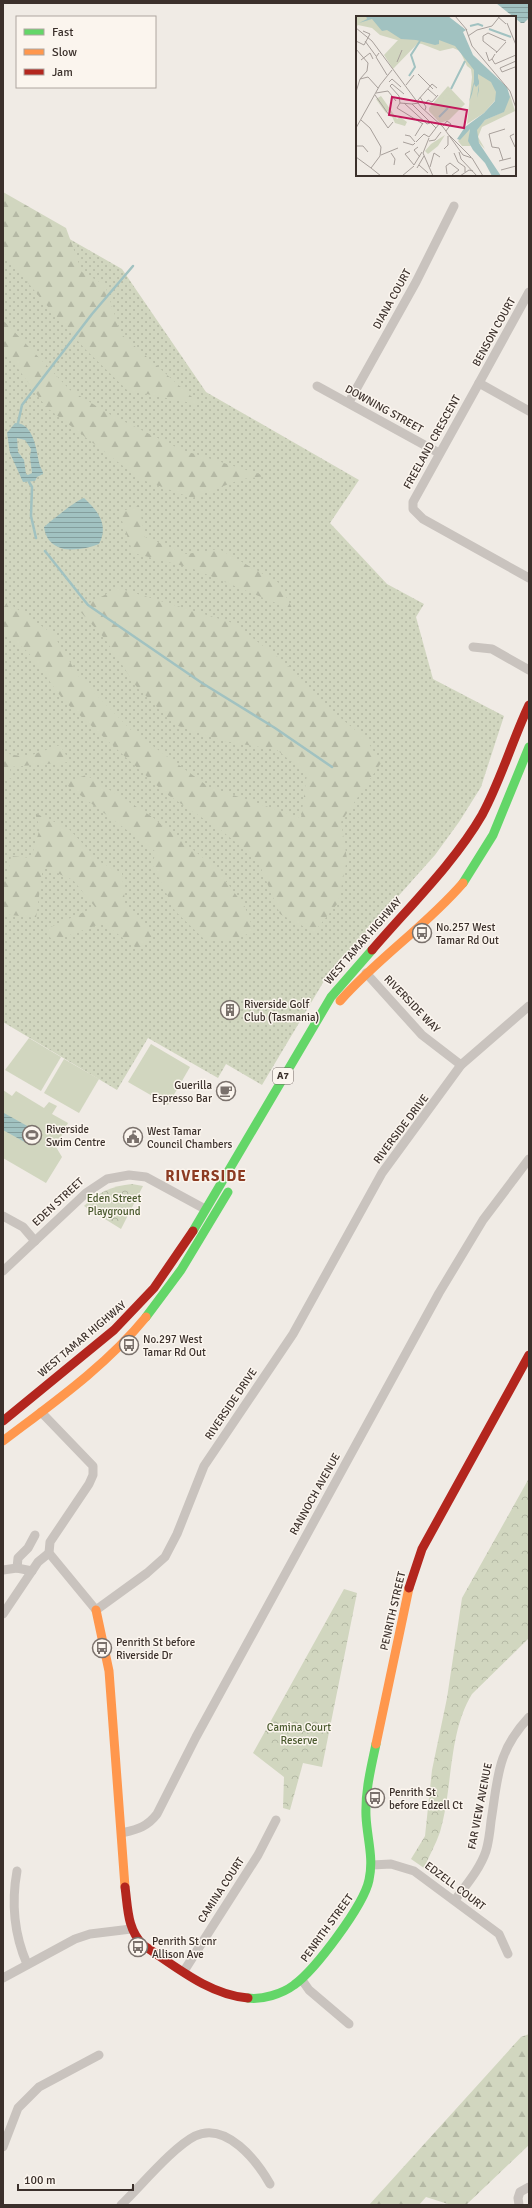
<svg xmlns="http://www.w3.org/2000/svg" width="532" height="2208" viewBox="0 0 532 2208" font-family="Signika,sans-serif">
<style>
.grass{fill:url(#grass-dots)}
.forest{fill:url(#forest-firs)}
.park{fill:url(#park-crowns)}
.pitch{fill:#d1d6bf}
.water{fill:url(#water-rules);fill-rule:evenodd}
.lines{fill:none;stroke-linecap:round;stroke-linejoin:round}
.stream{stroke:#a1c2c1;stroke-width:2.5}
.street{stroke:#c9c3be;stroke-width:9}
.fast{stroke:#63d668;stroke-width:9}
.slow{stroke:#ff974d;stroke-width:9}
.jam{stroke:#b3261e;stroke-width:9}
.labels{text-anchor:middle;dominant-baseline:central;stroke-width:3;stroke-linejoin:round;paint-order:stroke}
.shield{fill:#fbf5ee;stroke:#756b66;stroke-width:1}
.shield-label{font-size:10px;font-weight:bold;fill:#3b302b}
.street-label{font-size:11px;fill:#3b302b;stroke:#fbf5ee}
.poi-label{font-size:11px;fill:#3b302b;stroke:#fbf5ee;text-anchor:start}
.park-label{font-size:11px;fill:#4a5a2e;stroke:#fbf5ee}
.district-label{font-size:15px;font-weight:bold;letter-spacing:1px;fill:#8c3b22;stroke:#fbf5ee}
.inset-river{fill:none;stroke:#a1c2c1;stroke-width:2}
.inset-road{fill:none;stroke:#a8a09b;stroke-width:1}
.view{fill:#c2185b;fill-opacity:0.15;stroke:#c2185b;stroke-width:2}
.inset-edge{fill:none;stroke:#3b302b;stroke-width:2}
</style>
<defs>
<pattern id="grass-dots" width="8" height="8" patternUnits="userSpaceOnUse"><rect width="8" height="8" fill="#d1d6bf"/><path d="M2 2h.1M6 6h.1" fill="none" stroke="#b4b8a4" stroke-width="1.8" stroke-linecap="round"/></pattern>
<pattern id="forest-firs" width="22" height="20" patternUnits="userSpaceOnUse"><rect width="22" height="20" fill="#d1d6bf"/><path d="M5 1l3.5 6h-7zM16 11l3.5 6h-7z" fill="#b4b8a4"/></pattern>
<pattern id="park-crowns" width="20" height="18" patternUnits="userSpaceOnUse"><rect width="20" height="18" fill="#d1d6bf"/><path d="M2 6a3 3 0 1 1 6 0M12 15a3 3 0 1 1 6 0" fill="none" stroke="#b4b8a4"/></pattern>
<pattern id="water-rules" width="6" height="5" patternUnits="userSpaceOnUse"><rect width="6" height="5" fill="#a1c2c1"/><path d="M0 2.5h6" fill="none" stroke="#849e9d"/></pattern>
</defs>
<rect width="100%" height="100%" fill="#f0ebe5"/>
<polygon class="grass" points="3,201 122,269 206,392 359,480 330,523 387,584 424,604 416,617 433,679 504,716 481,787 459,822 435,855 327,976 262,1085 226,1064 218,1078 148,1038 117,1090 3,1022"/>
<g class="forest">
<polygon points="3,192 66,228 82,272 105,285 121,334 201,405 127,390 85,349 42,300 3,252"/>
<polygon points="3,320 70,390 111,415 182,450 266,476 242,479 192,498 140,479 46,407 3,348"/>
<polygon points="139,506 145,537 186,554 219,549 279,583 293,610 191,568 133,553 119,512"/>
<polygon points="118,588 233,623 284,662 336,714 366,739 381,763 341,822 347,859 338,903 314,932 280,914 258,861 222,831 165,793 64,701 28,652 3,632 3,609 7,602 53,634 79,677 131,730 209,787 301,818 307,774 277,750 224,741 175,725 136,686 105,639 78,609"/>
<polygon points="60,745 70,762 10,767 11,778 3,782 3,753 26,757"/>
<polygon points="86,775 151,816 217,869 245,907 254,931 234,940 204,939 175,911 152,864 156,852 64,783"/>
<polygon points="35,813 68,828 100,862 122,873 125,903 154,934 139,950 103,923 53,941 44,930 95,907 73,880 43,867 36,918 3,914 3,882 7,879 11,856 31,858 40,828"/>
<polygon points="529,2034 529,2145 466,2205 451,2205 426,2197 419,2205 369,2205 521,2037"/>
</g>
<g class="park">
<path d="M132,1184L143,1186L121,1229L84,1206C98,1192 112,1186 132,1184Z"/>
<path d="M528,1480L529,1638L472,1694C448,1733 453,1788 440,1832C436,1844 429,1856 424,1868L411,1859L425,1836L432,1770L447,1698L462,1598Z"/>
<polygon points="344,1589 357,1593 322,1767 303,1763 290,1810 283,1808 284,1777 253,1753"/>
</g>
<g class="pitch">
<polygon points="29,1038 61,1057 41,1091 5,1070"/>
<polygon points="151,1044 190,1067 168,1105 128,1082"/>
<polygon points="64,1059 99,1079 79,1113 44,1093"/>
<polygon points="3,1090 12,1096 16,1091 44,1108 49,1102 57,1106 52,1114 68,1123 56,1147 62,1157 46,1183 3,1158"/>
</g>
<g class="water">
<polygon points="496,3 529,3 529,18 524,23 521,23"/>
<path d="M15,423C35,423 36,452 40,466C41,469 43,470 43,474L37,477L35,481L23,482L10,453L7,433ZM17,438L25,440L31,449L30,457L32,473L28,475L26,474L24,460L18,452Z"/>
<path d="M84,498C98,511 109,525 99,544C78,552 48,555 44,527C51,521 76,500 84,498Z"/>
<polygon points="4,1113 38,1132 30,1145 3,1130"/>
</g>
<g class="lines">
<g class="stream">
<polyline points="18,423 22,405 92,314 133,266"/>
<polyline points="29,482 32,487 31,516 36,538"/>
<polyline points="45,551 88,605 202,683 275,728 332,767"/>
</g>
<g class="street">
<polyline points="479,383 529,292"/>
<polyline points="317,386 439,453"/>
<polyline points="349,402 416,282 454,206"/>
<polyline points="529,411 479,383 413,502 413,509 423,519 529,578"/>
<polyline points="473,647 492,649 529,670"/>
<polyline points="366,973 422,1035 461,1065"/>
<polyline points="3,1216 23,1227 35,1241"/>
<polyline points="3,1271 86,1193 107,1179 129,1175 146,1177 205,1209"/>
<polyline points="41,1412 93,1466 93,1475 89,1484 50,1542 49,1553 96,1610 147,1573 165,1557 177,1534 204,1466 293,1334 382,1173 461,1065 529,1006"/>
<polyline points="17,1568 18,1558 28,1548 35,1535"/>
<polyline points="3,1570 17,1568 32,1571"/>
<polyline points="3,1614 38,1562 49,1553"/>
<path d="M122,1833C138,1829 147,1827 157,1814L196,1737L439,1293L483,1220L529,1159"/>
<polyline points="372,1865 391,1864 414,1871 499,1934 508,1954"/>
<path d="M17,1871C11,1904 14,1934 27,1964"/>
<path d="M455,1900C466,1885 480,1869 486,1851C489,1841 490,1831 491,1821C498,1777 497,1751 529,1717"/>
<polyline points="184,1971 258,1855 276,1820"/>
<polyline points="3,1978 75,1939 90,1934 131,1929"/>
<polyline points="302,1980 309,1990 349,2024"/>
<polyline points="3,2147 18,2108 39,2087 99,2055"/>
<path d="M121,2205C140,2187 173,2147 195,2136C226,2121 257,2161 270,2184"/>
<polyline points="519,2205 518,2198 520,2192 529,2187"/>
</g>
<g class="fast">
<polyline points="463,883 493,835 529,747"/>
<polyline points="193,1231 331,997 372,950"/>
<polyline points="146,1317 181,1270 228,1192"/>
<path d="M248,1998C262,2000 282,1994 294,1985C315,1970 364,1905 369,1880C374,1858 367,1838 366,1816C365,1791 371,1768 376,1744"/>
</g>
<g class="slow">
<path d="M340,1001C378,958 426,926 463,883"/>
<path d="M3,1441C53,1403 106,1366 146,1317"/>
<polyline points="96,1610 109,1671 125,1887"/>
<polyline points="376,1744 409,1588"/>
</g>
<g class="jam">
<path d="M372,950C408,908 455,862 482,815C501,780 512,741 529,705"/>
<polyline points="3,1421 114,1330 154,1288 193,1231"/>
<polyline points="409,1588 422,1549 529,1355"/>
<path d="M125,1887C128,1908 127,1929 143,1945C175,1966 209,1995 248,1998"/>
</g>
</g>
<defs>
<g id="bus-ring" transform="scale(1)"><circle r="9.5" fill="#fbf5ee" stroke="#7a716c" stroke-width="1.5"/><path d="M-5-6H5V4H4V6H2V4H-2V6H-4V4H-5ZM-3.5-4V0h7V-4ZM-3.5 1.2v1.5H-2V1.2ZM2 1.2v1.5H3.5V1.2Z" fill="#7a716c"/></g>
<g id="building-ring" transform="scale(1)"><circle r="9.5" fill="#fbf5ee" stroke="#7a716c" stroke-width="1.5"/><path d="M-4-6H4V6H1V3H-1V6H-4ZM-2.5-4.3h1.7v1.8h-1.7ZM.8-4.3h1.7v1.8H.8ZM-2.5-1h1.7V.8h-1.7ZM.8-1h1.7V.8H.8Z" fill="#7a716c"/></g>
<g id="cafe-ring" transform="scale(1)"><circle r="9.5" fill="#fbf5ee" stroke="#7a716c" stroke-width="1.5"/><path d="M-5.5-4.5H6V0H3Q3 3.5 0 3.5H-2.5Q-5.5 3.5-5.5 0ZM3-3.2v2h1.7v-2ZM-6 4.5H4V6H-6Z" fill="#7a716c"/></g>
<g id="stadium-ring" transform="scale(1)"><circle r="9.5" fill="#fbf5ee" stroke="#7a716c" stroke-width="1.5"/><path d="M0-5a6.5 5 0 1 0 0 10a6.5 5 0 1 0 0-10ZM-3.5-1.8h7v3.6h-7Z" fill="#7a716c"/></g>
<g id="civic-ring" transform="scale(1)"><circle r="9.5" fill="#fbf5ee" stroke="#7a716c" stroke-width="1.5"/><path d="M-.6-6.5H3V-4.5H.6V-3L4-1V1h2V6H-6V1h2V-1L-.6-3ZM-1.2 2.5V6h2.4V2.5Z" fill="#7a716c"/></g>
</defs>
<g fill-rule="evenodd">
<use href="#bus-ring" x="422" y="933"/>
<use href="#building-ring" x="230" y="1010"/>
<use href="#cafe-ring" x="226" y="1091"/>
<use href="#stadium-ring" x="32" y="1135"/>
<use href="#civic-ring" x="133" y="1137"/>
<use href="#bus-ring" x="129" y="1345"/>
<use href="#bus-ring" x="102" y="1648"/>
<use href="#bus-ring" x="375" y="1798"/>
<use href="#bus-ring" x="138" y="1947"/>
</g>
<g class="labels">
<rect class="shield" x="273" y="1068" width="20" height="16" rx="3"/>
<g class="shield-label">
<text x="283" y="1076">A7</text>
</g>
<g class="street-label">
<text transform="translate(392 299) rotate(-61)">DIANA COURT</text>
<text transform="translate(494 332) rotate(-61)">BENSON COURT</text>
<text transform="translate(384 409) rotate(29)">DOWNING STREET</text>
<text transform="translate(432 442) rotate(-61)">FREELAND CRESCENT</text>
<text transform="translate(363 941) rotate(-49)">WEST TAMAR HIGHWAY</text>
<text transform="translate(412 1004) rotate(46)">RIVERSIDE WAY</text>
<text transform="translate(401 1129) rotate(-53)">RIVERSIDE DRIVE</text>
<text transform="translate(58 1202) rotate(-43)">EDEN STREET</text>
<text transform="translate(82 1339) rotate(-40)">WEST TAMAR HIGHWAY</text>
<text transform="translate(231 1404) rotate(-56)">RIVERSIDE DRIVE</text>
<text transform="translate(315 1494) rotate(-61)">RANNOCH AVENUE</text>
<text transform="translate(393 1611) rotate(-77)">PENRITH STREET</text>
<text transform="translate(480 1806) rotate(-79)">FAR VIEW AVENUE</text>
<text transform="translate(455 1886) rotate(37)">EDZELL COURT</text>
<text transform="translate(221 1890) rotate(-57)">CAMINA COURT</text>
<text transform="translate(327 1928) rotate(-54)">PENRITH STREET</text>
</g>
<g class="poi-label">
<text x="436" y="927">No.257 West<tspan x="436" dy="13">Tamar Rd Out</tspan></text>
<text x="244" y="1004">Riverside Golf<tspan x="244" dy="13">Club (Tasmania)</tspan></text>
<text x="212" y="1085" text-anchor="end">Guerilla<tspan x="212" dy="13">Espresso Bar</tspan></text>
<text x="46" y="1129">Riverside<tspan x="46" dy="13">Swim Centre</tspan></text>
<text x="147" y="1131">West Tamar<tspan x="147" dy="13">Council Chambers</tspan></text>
<text x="143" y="1339">No.297 West<tspan x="143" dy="13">Tamar Rd Out</tspan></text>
<text x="116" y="1642">Penrith St before<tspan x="116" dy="13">Riverside Dr</tspan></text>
<text x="389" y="1792">Penrith St<tspan x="389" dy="13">before Edzell Ct</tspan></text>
<text x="152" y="1941">Penrith St cnr<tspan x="152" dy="13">Allison Ave</tspan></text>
</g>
<g class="park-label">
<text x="114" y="1198">Eden Street<tspan x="114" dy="13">Playground</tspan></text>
<text x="299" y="1727">Camina Court<tspan x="299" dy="13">Reserve</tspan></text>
</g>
<g class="district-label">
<text x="206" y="1176">RIVERSIDE</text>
</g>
</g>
<g transform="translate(356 16)">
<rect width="160" height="160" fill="#f0ebe5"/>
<path d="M92,70L109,88L93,104L84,107L73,95V92Z" fill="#d1d6bf"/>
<path d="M92,73L102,85L98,88L92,74L91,76L96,82V90L93,82L85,92L86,87L83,89L88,81L87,86L92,81L89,77ZM25,80L41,103L44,101L51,106L49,110L39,107L33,94L30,97L20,83Z" fill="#d1d6bf"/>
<path d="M0,0H44L84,12L136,65L142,81L128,97L111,108L116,61L115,53L111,50L104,35L97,32L84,35L66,28L41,24L24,19L16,12L2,9L0,11ZM154,79L159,95L126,111L122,121L129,133L123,127L120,118L121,113L129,104L147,96Z" fill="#d1d6bf"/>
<path d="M43,23L64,25L37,53L28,39ZM114,112L113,125L115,130H106L102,125ZM89,119L82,130L72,138L69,135L75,128Z" fill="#d1d6bf"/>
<path d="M10,0H92L110,14L107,16L117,39L151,71L154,81L148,96L129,104L121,114L123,127L145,160H136L129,147L117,134L112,125L114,113L104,124L101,123L109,111L128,97L139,85L140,76L135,66L122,58V62L123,65V74L121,82L123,68L120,71L118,68L116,78L113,86L117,69L118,66V54L99,30L83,24V28L79,29L60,24L45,23L31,14L26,15L16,3L3,7L11,3Z" fill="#a1c2c1"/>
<path class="inset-river" d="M114,10L122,8L127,10M133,13L155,21M53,60L59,51L55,39L64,25M95,73L109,45M83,101L92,92"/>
<path class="inset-road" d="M99,0L111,14M141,0L150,8M151,7L160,29M0,12L16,25L65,91L87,111L107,139L116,142L127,160M110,13L116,30L154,75L160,92M132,17L127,20V25L141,36M132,17L150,25M112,20L121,14L136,10L144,0M0,25L8,29L14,18L7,15M9,25L20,40M0,33L12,47L11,55L4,63M130,36L133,45L136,43M23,37L20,41L31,59M140,37L150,26M139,38L136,43L139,48L160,39M5,44L14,37L17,43M41,46L46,34M144,52L146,56L159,51M144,52L160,45M62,58L77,73M33,66L36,63L45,71M50,69L58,59M72,73L81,81M0,76L4,63L12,61L22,72M20,77L32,75L40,85M19,79L33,99M64,81L70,91L69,94M62,84L76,68L81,72M44,87L43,80L34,70L36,68L48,78M48,87L71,108L74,107M63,87L56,88L80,112M56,88L44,87L41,92L67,108M69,88L72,84L76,86L82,79M21,96L32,112L37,106M5,104L14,112L25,131L24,140L15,152M160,106V124M87,110L91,105L95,108L90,115M0,112L24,69L36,54M158,118L154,120L159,131M49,119L54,120L59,126M93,119L115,141M59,120L67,107M73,121L83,108M73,122L67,137L77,160M73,125L79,124L85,116M47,126L57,129L59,127M60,126L68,118L73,121M0,130H7L12,136M62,131L58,134L64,141M88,133L92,129V120M54,135L49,138L58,149M103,136L105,143L121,160M35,137L39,143L38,149M98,137L102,146L109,151V156M25,139L42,132M0,141L15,152M147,144L143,132L136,131L133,118L149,113M143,145L155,142M58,149L66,136M63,149L72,157M74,151L78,137L84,141M15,152L25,160M61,152L68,140M145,154L160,150M91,158L90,150L94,147L103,154L96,159M46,160L58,150M104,160L113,154L117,155"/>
<path class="view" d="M36,81L111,94L108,112L33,99Z"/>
<rect width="160" height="160" class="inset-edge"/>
</g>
<rect width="532" height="2208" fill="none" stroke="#3b302b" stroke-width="8"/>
<rect x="16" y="16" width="140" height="72" fill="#fbf5ee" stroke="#aea6a0"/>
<rect x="24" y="29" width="20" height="6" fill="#63d668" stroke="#aea6a0"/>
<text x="52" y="36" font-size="12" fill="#3b302b">Fast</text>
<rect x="24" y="49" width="20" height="6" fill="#ff974d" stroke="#aea6a0"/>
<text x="52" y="56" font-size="12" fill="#3b302b">Slow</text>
<rect x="24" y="69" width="20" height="6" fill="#b3261e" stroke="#aea6a0"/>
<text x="52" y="76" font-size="12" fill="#3b302b">Jam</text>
<path d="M18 2184v6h115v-6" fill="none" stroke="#3b302b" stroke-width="2"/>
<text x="24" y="2184" font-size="12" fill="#3b302b" stroke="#fbf5ee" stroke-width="3" paint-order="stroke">100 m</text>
</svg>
